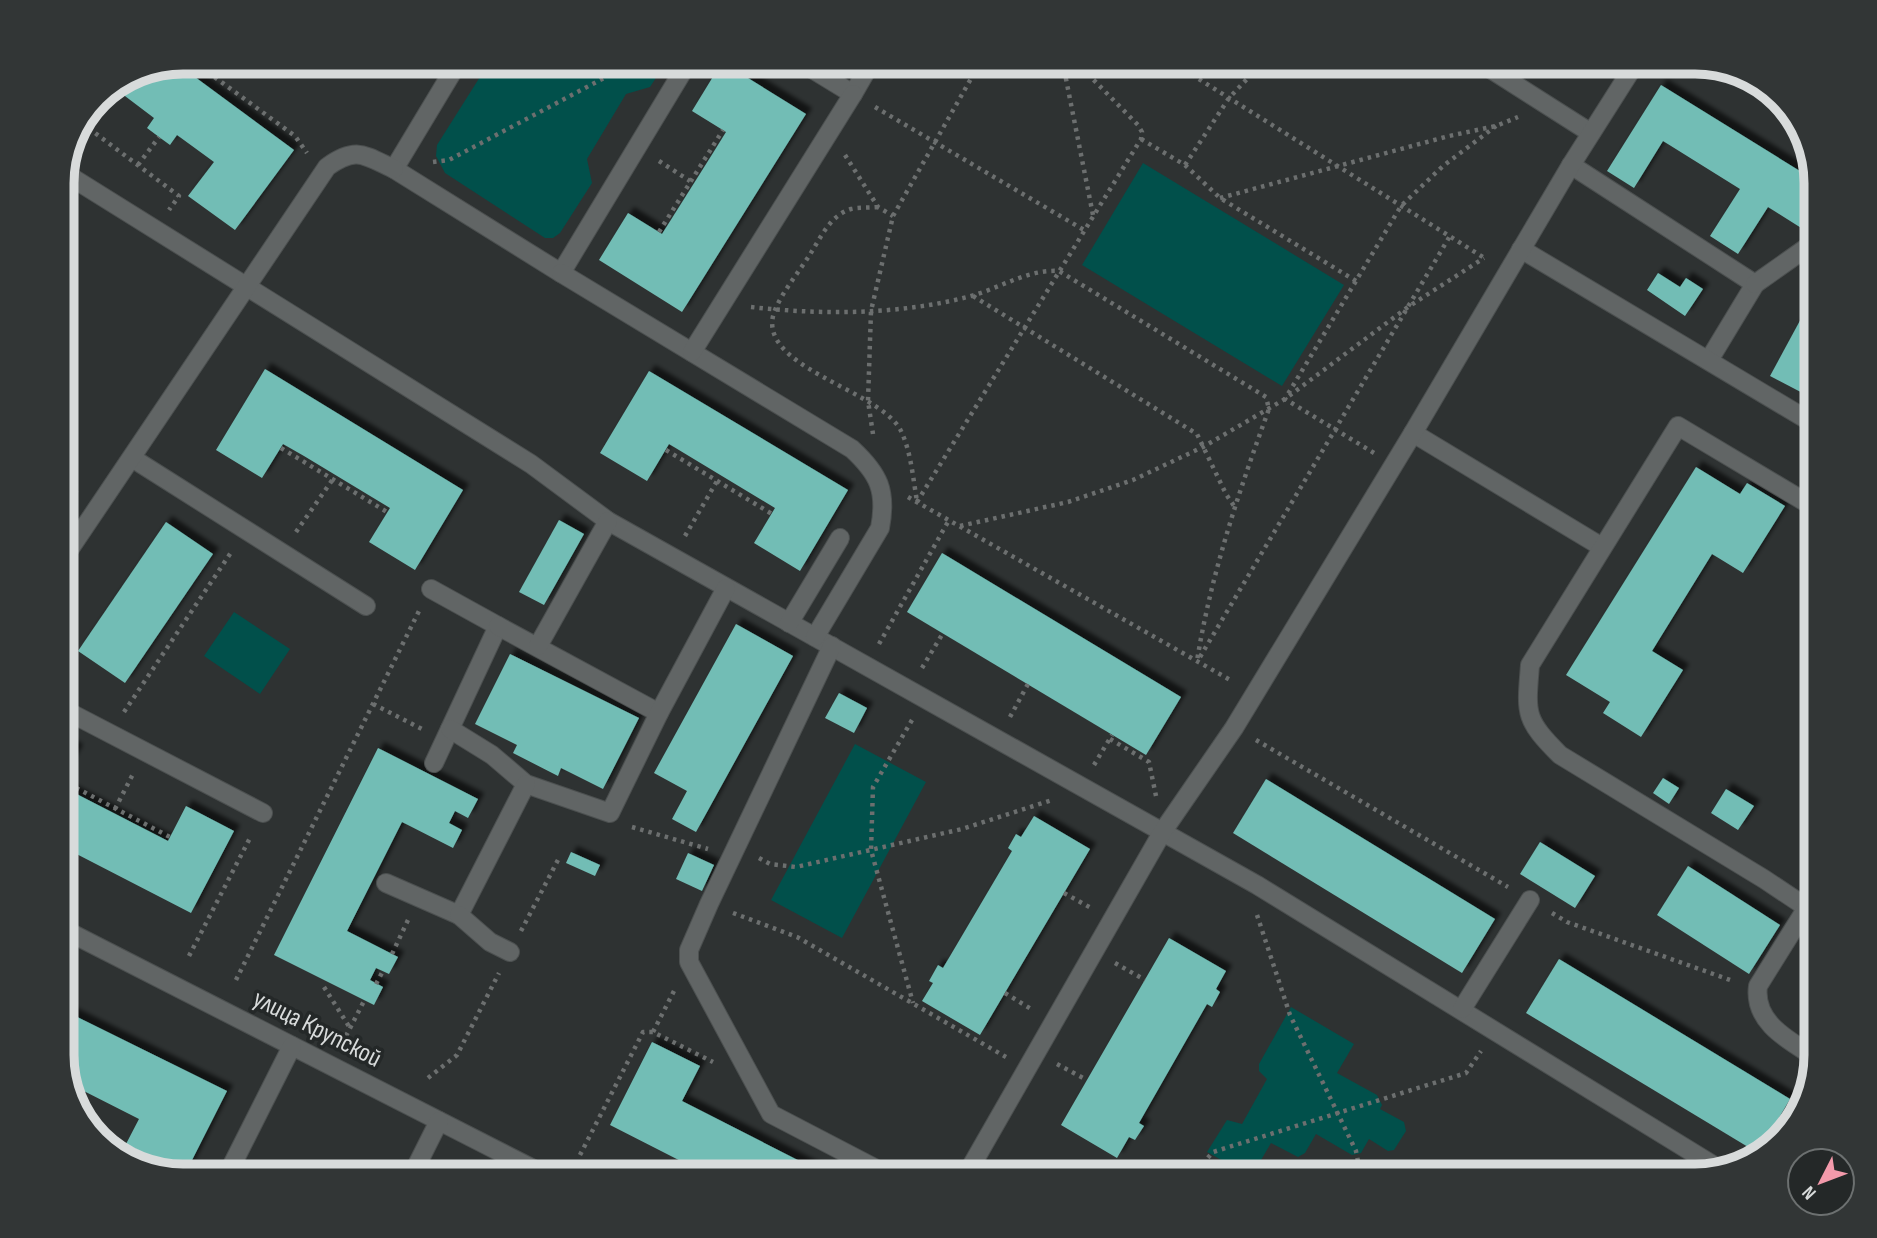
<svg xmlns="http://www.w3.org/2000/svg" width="1877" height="1238" viewBox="0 0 1877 1238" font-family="'Sofia Sans Condensed',sans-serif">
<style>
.green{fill:#01504b}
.building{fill:#72bdb5;filter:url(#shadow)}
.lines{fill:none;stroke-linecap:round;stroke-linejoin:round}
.minor-casing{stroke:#4c5050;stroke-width:20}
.path{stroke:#6c6f6f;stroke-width:4.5;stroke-dasharray:3.5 5;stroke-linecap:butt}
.minor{stroke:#616565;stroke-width:18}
.labels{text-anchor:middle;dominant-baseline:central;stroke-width:7;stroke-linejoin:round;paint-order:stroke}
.street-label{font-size:26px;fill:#d8dbdb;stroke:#242828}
.rim{fill:none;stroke:#d8dbdb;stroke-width:9}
</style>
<defs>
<filter id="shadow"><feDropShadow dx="6" dy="-6" stdDeviation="2" flood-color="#0009"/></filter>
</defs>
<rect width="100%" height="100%" fill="#2e3232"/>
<g class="green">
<polygon points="490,61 667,61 650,87 626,94 587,159 592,183 560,233 553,238 545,238 445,173 436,156 437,145"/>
<polygon points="1143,163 1344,285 1282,386 1082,265"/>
<polygon points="234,612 290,649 260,694 204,656"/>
<polygon points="855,744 926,782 842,938 771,900"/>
<polygon points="1291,1007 1354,1044 1337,1073 1377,1095 1382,1105 1380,1109 1404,1122 1406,1131 1394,1150 1388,1151 1369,1139 1361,1153 1352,1155 1316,1134 1305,1153 1298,1157 1271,1143 1254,1172 1249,1175 1207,1152 1227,1120 1242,1124 1267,1079 1259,1071 1259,1064"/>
</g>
<g class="building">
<polygon points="722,62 806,114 682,312 599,260 628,213 662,234 713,153 726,132 692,111"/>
<polygon points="176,63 294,150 235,230 188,196 214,162 177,135 170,145 159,137 147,128 154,118 117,90 91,125 86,121 97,97 137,70"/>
<polygon points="1661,85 1816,181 1816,214 1806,231 1768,207 1738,254 1710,236 1740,189 1663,141 1634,188 1607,171"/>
<polygon points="1658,273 1680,287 1686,278 1703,289 1685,316 1647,290"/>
<polygon points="1816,291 1816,400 1770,376"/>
<polygon points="265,369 463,490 415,570 369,542 390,508 304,456 283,444 262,478 216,450"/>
<polygon points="649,371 848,490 800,571 754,543 775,508 669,444 647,481 600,453"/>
<polygon points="1696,467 1740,494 1747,483 1785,506 1743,573 1712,554 1652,651 1683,670 1641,737 1603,713 1610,702 1566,675"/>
<polygon points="559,520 584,534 544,605 519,592"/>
<polygon points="166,522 213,554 125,683 78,651"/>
<polygon points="942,553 1181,697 1146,755 907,612"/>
<polygon points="736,624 793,656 696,832 672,819 687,791 654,773"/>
<polygon points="510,654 639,718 603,789 561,768 558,776 513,753 517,745 475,724"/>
<polygon points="839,693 867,708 854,733 825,718"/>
<polygon points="61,742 77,750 61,780"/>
<polygon points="378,748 478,799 468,818 455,811 449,823 462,830 453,848 402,822 347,931 398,957 389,974 376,968 370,980 383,987 374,1005 274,955"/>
<polygon points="1663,778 1679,788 1669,804 1653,793"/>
<polygon points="1266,779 1495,919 1462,973 1233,833"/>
<polygon points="61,786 168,841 186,806 234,831 191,913 61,846"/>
<polygon points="1726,789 1754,806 1738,830 1711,813"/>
<polygon points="1034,816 1090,849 980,1035 922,1001 933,983 929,981 938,965 943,968 1012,851 1008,848 1016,834 1021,837"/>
<polygon points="1540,842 1595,876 1575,908 1520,874"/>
<polygon points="571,852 600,865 595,876 566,863"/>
<polygon points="688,853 714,865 702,891 676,879"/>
<polygon points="1688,866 1780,925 1749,974 1657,915"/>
<polygon points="1169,938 1226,971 1216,989 1220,992 1212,1007 1207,1004 1139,1123 1144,1126 1135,1140 1129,1137 1117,1158 1061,1125"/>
<polygon points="1559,959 1790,1099 1758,1153 1526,1013"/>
<polygon points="61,1009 227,1091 185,1174 126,1144 139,1119 68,1083 61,1063"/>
<polygon points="652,1042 700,1066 682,1101 831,1177 712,1177 610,1125"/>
</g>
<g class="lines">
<g class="minor-casing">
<g id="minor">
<polyline points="459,61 394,169 561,273 689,61"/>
<polyline points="799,61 853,94 872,61"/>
<polyline points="1478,61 1591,133"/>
<polyline points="1571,165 1755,284 1709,360"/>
<polyline points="63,172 531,464 608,521 1257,885 1721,1170"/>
<polyline points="1521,249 1816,425"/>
<path d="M561,273L852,449C879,474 887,491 880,528L815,637"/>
<polyline points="1755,284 1816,241"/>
<polyline points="692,352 853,94"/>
<polyline points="1413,433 1602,547"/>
<polyline points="132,458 366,606"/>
<path d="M61,562L327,167C356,146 364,155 394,169"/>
<polyline points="431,589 498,626 434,763"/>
<polyline points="789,623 840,538"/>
<polyline points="498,626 659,713"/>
<polyline points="538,646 608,521"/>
<polyline points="832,646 709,904 689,950 689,962 771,1114 892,1177"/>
<polyline points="61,708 263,813"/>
<polyline points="450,729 492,755 526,784 610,813 659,713 726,588"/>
<polyline points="386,883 459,915 526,784"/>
<path d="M1806,907L1764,879L1560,755C1524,719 1526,714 1530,665L1678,426L1807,503"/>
<polyline points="459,915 490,942 510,952"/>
<polyline points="61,928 549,1177"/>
<polyline points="1462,1009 1530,900"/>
<path d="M1815,1057C1788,1040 1753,1022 1758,986L1816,893"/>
<polyline points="226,1177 292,1046"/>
<polyline points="411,1177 439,1121"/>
<polyline points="965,1177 1163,831 1234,728 1413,433 1571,165 1637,61"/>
</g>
</g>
<g class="path">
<polyline points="1065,61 1066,79 1093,215"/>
<polyline points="1170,61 1486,259"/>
<polyline points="194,62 295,136 307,153"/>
<polyline points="1661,66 1733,73"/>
<polyline points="875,107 1084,230"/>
<polyline points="78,139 87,127 179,196 169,210"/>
<polyline points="1141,139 1185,165 1220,198 1356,281"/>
<polyline points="845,155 878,207 893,216"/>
<polyline points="659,161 690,181"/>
<polyline points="433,162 449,160 636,61"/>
<polyline points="138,165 159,137"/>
<polyline points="1185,165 1229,98 1264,61"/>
<polyline points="1220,198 1449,136 1496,126 1518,117"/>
<path d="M878,207C869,208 859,207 851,209C830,215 820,239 809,256C798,273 783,291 775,310C752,366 876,388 900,429C911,450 913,479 917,501"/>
<polyline points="659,232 723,130"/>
<polyline points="973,296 1197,434 1226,494 1234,506"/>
<path d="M751,307C822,315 901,315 971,296C1000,288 1028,269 1059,271L1266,397L1269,409C1239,491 1211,574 1197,661"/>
<polyline points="873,434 868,401 871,311 893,216 981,61"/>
<polyline points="281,448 387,512"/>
<polyline points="666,450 772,514"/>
<polyline points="1374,453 1285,399 1401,206 1443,166 1496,126"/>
<polyline points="61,491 78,493"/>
<polyline points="908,497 1232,681"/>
<polyline points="917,502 1141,139 1142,132 1138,125 1075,61"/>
<polyline points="960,526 1068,502 1133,480 1203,447 1285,399 1408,307 1484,258"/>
<polyline points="296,532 333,479"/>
<polyline points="685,536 717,481"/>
<polyline points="879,644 949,520"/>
<polyline points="1200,657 1450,236"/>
<polyline points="922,668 943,633"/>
<polyline points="373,704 422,729"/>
<polyline points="124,712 232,551"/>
<polyline points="1010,717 1028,684"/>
<polyline points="912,720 873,787 871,850 913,1003"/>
<polyline points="1110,739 1149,762 1156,796"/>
<polyline points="1256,740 1508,887"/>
<polyline points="1094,765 1112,735"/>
<polyline points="61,780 170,837"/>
<polyline points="115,809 134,772"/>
<polyline points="632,827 708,849"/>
<polyline points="759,858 770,864 796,867 962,829 1052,800"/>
<polyline points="1064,893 1091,908"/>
<polyline points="733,913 797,937 1006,1057"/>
<polyline points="1552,913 1567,922 1733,981"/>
<polyline points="1257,915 1290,1015 1356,1151 1361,1177"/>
<polyline points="521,931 559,858"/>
<polyline points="392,954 408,920"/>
<polyline points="189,956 251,836"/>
<polyline points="1115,963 1145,980"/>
<polyline points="236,980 419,611"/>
<polyline points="376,984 383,971"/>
<polyline points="324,987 350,1028"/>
<polyline points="1005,993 1031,1009"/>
<polyline points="653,1032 675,989"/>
<polyline points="346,1036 364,1001"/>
<polyline points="1057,1064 1087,1080"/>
<polyline points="428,1078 457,1055 499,973"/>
<polyline points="580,1155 643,1032 653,1032 713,1062"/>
<polyline points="1191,1177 1213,1152 1466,1073 1481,1051"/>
</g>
<use href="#minor" class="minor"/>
</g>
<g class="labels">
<g class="street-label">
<text transform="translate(317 1029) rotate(27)">улица Крупской</text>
</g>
</g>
<path d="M0 0H1877V1238H0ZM183 74H1695A109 109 0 0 1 1804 183V1055A109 109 0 0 1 1695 1164H183A109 109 0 0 1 74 1055V183A109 109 0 0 1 183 74Z" fill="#323636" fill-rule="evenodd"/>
<path class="rim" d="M183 74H1695A109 109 0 0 1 1804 183V1055A109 109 0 0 1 1695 1164H183A109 109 0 0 1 74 1055V183A109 109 0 0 1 183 74Z"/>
<g transform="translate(1821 1182) rotate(228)"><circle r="33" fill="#242828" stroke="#6c7070" stroke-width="2"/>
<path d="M0-5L12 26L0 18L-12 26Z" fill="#f39aab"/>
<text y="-10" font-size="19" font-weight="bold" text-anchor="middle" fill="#d8dbdb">N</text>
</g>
</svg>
